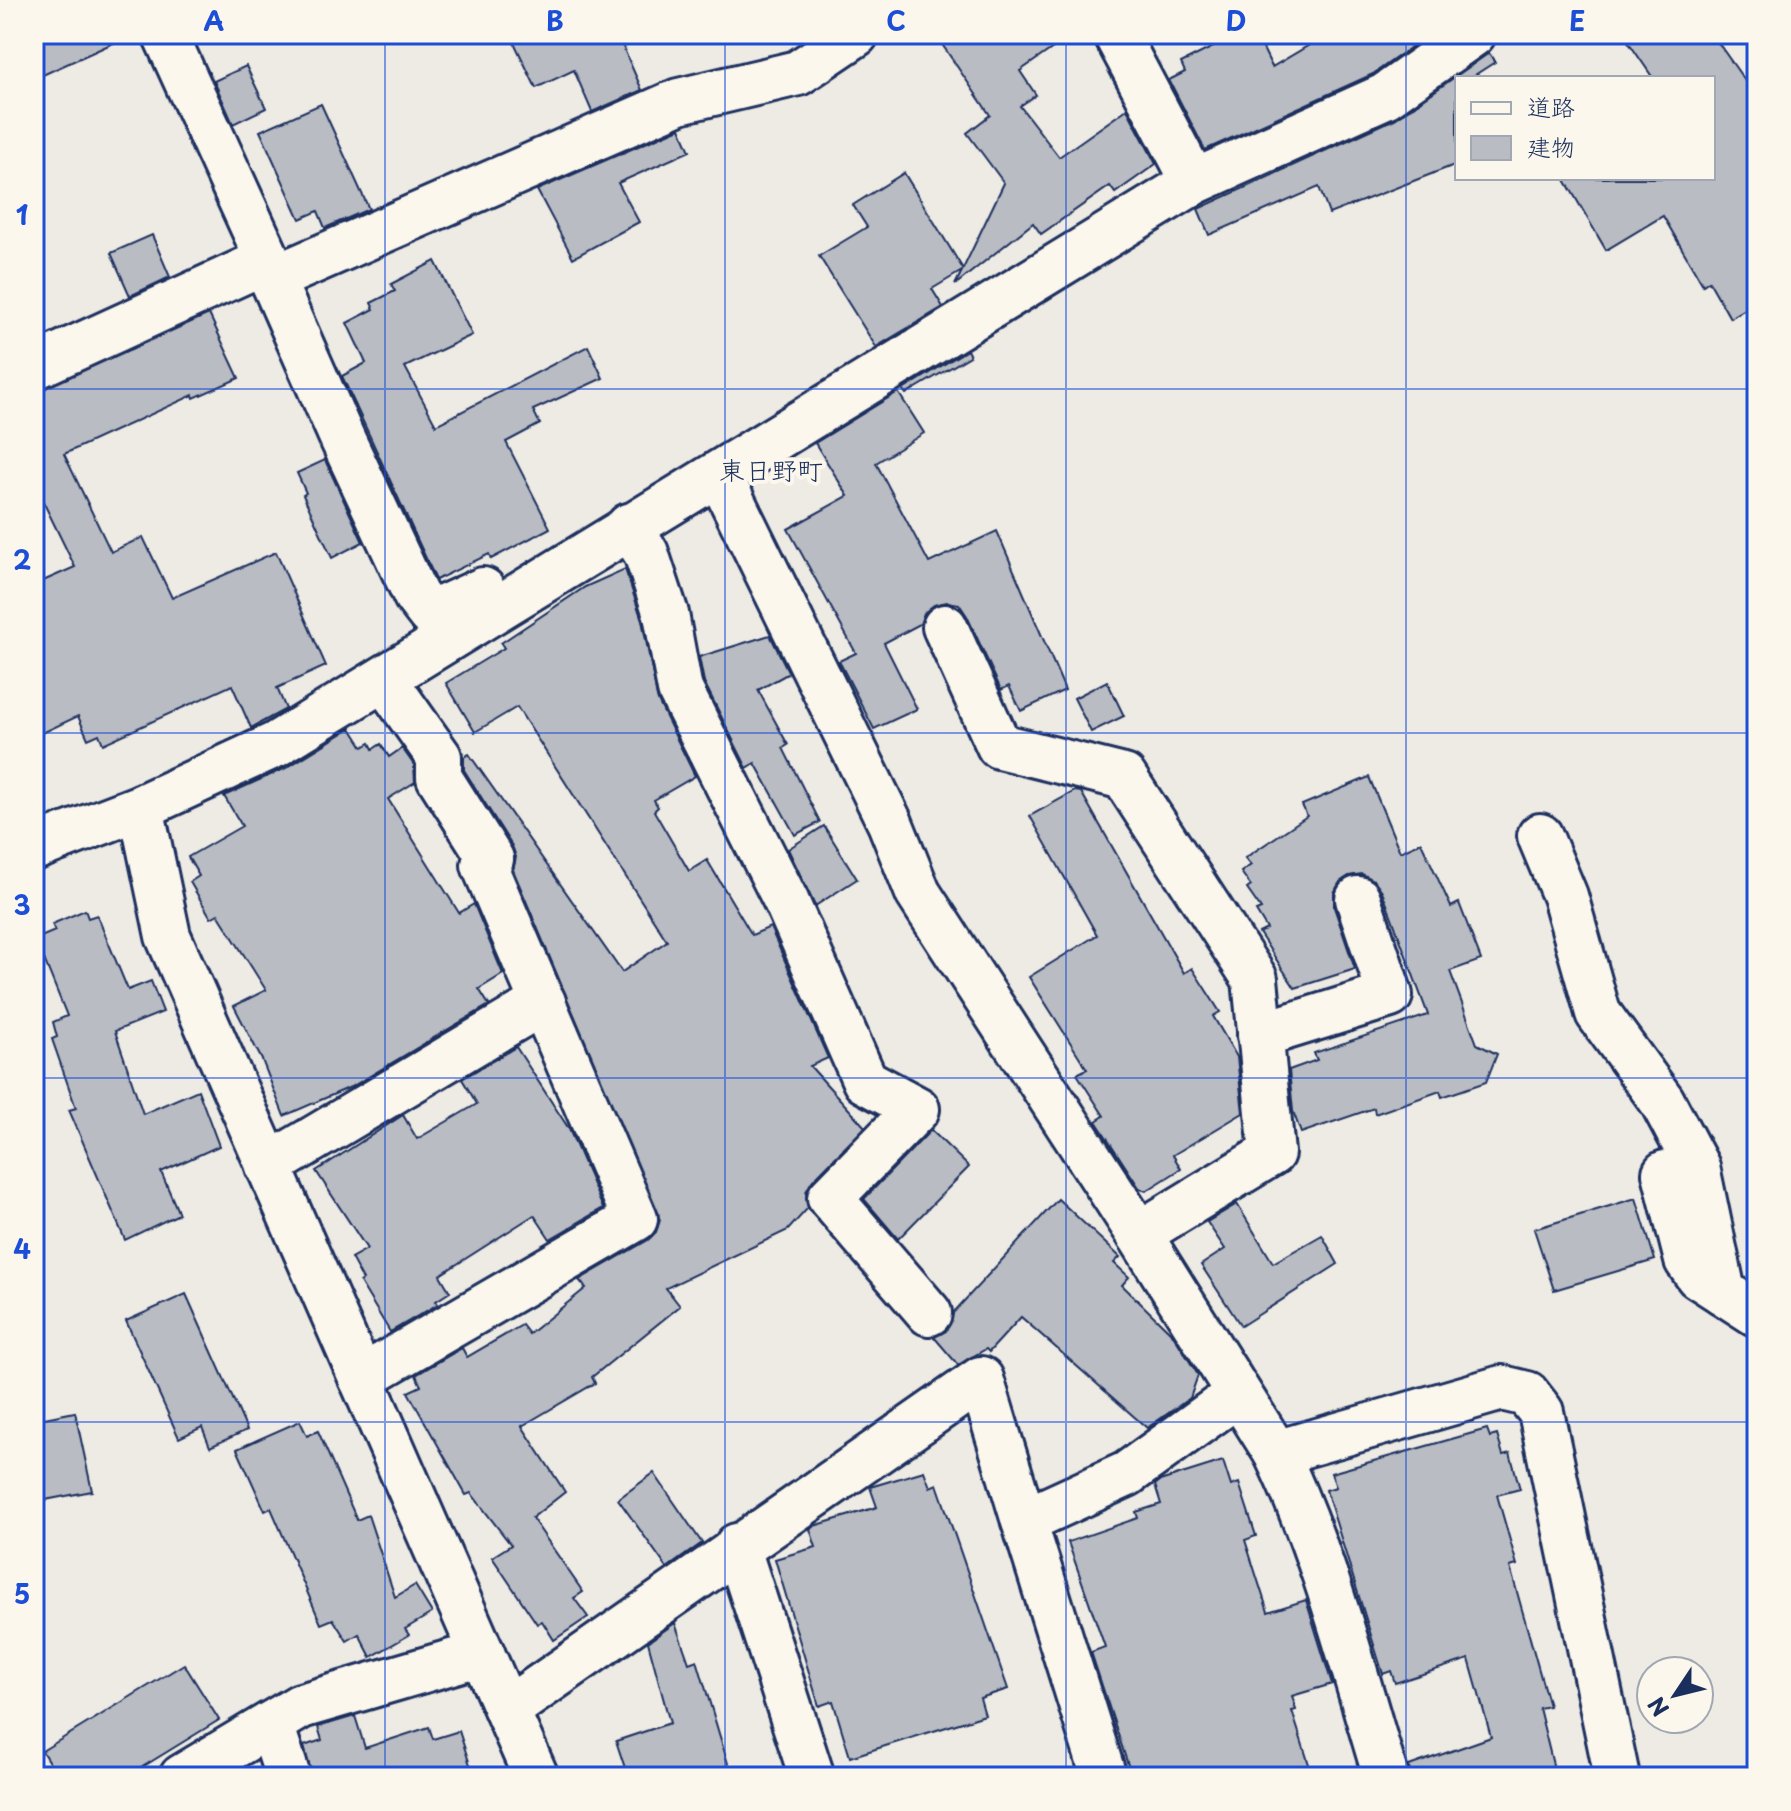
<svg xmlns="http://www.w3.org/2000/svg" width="1791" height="1811" viewBox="0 0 1791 1811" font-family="'Playpen Sans','Klee One',sans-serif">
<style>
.building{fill:#b9bcc3;stroke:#1b2f5e;stroke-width:2}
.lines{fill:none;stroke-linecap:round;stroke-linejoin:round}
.minor-casing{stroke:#1b2f5e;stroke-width:50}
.minor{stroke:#fbf7ec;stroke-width:44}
.grid{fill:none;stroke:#1d4ed8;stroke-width:2;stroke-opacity:0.55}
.labels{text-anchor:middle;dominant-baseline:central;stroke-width:8;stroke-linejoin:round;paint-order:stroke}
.quarter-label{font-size:26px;fill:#1b2f5e;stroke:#fbf7ec}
.neatline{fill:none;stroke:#1d4ed8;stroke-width:3}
.grid-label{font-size:26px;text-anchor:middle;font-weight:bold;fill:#1d4ed8}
</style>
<rect width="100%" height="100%" fill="#eeebe4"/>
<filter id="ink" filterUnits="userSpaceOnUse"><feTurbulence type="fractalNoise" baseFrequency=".0125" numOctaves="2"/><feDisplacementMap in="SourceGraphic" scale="16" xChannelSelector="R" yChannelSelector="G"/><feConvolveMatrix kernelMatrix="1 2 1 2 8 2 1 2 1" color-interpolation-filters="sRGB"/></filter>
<g filter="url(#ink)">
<g class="building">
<polygon points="34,34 133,34 34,79"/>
<polygon points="510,34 649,34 623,47 642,90 592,112 574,70 536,88"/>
<polygon points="935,34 1073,34 1020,71 1036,95 1020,106 1059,157 1127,109 1156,164 1115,193 1110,186 1041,234 1033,223 955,285 962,271 932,289 943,307 876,347 819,256 867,227 853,205 904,173 963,269 1004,183 967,133 990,115"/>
<polygon points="1239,34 1256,34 1272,67 1328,34 1430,34 1373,74 1205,150 1169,80 1185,72 1181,63"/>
<polygon points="1623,34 1712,34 1757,98 1757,302 1730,318 1709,281 1703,285 1663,216 1606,250 1564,178 1713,178 1713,78 1653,78"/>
<polygon points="1489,53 1495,62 1470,78 1457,78 1457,164 1329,214 1319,187 1209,235 1198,209 1395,119"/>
<polygon points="246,66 266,108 233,124 214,81"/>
<polygon points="321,104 369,209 325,228 318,211 300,219 260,131"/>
<polygon points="680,128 690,151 618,183 639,222 573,258 537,190"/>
<polygon points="152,235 170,277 130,296 111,253"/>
<polygon points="435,261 472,335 405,367 436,425 588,346 603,378 533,410 540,424 506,442 550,528 491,559 489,554 436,580 342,376 366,363 347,323 374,309 371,303 395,291 391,284"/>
<polygon points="209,314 239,378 194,398 193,395 64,454 111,552 143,537 172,598 276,552 326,666 277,688 286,709 251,728 232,685 103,744 99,734 88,739 78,716 34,737 34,585 75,567 34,483 34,392"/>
<polygon points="967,350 970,356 906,394 903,390"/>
<polygon points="898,392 924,433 876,463 929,563 997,531 1065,690 1021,711 1009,686 1001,690 967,616 959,604 947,602 934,605 924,613 920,624 884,643 917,709 874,729 839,661 856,653 788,529 848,496 815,443"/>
<polygon points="325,460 363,542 332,558 303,495 306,493 297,473"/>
<polygon points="625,569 642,620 658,701 695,776 654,800 658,807 654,811 689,871 707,860 752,935 770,927 828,1058 810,1066 865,1127 812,1181 806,1192 808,1208 788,1230 666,1288 680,1306 592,1377 595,1383 522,1426 565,1492 532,1518 583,1592 574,1598 588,1617 554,1640 542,1621 537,1624 492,1557 511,1545 471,1493 466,1495 408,1392 421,1386 416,1375 462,1348 467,1357 522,1325 529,1334 586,1288 579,1280 648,1240 656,1232 660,1220 513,870 516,857 512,846 464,770 464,757 469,754 622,972 667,941 517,707 475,732 446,683 504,648 501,643 585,587"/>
<polygon points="770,635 789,673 758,690 788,745 783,748 820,822 795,835 755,763 747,768 704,682 699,657"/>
<polygon points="1107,681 1124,716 1091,732 1074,698"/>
<polygon points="351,728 363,747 370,743 373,749 381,744 389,757 402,748 414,765 415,782 388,799 459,913 474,904 503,974 479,989 489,1005 353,1086 284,1116 262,1060 234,1006 266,990 218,914 211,918 190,882 199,876 188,857 242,826 224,796 286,768"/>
<polygon points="1369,777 1400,852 1421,842 1451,907 1459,903 1481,960 1450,971 1477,1044 1497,1054 1486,1082 1442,1097 1440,1091 1375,1114 1374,1108 1301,1133 1293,1111 1289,1070 1317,1060 1314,1053 1428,1015 1382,891 1374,880 1362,874 1349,876 1340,882 1334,893 1334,907 1355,969 1295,988 1259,933 1267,929 1256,911 1261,909 1247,889 1251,886 1241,872 1251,865 1245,858 1307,816 1302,805"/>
<polygon points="1075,791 1081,792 1184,973 1192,968 1220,1012 1213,1016 1237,1057 1243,1113 1173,1155 1181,1169 1146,1191 1140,1189 1096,1121 1104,1116 1077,1074 1087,1069 1029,977 1097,935 1030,816"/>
<polygon points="824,826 857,879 815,906 788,849"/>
<polygon points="85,910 88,918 97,915 128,990 151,981 163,1012 115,1031 143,1114 198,1090 219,1146 161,1172 179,1214 125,1240 69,1110 76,1108 52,1039 57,1037 53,1022 67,1016 36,939 55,931 52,924"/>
<polygon points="516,1047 569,1129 603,1208 550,1239 534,1215 440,1275 450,1292 436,1301 438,1304 390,1332 360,1282 363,1280 351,1258 367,1249 316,1171 403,1115 417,1139 477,1104 462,1079"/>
<polygon points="931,1130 969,1167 898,1239 864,1199"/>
<polygon points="1636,1198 1655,1260 1554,1290 1534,1229"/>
<polygon points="1058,1199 1120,1257 1114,1263 1129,1277 1122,1285 1174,1336 1198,1375 1190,1398 1147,1428 1021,1317 989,1352 986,1349 958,1365 934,1337 946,1331 953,1313"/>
<polygon points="1237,1204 1273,1263 1322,1235 1338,1264 1241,1326 1201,1265 1225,1249 1207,1222"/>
<polygon points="186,1294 247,1430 210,1447 202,1427 179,1438 126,1321"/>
<polygon points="75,1412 92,1491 45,1500 34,1448 34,1420"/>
<polygon points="300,1421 307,1436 318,1431 357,1520 368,1515 395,1597 415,1585 432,1613 405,1629 409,1635 371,1657 359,1634 347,1641 333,1619 321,1624 271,1508 265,1511 237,1449"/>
<polygon points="1487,1429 1490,1437 1497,1435 1503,1455 1510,1453 1520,1489 1497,1495 1517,1565 1510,1567 1549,1706 1539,1708 1556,1777 1410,1777 1409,1766 1491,1737 1469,1659 1395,1683 1391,1671 1383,1674 1326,1490 1336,1487 1331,1473"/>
<polygon points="1223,1461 1231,1486 1239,1483 1256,1536 1245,1540 1268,1612 1306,1600 1332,1684 1292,1696 1296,1710 1292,1711 1313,1777 1132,1777 1091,1652 1105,1647 1068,1542 1138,1518 1136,1512 1161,1504 1155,1485 1160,1481"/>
<polygon points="924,1471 930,1487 937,1484 1008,1689 980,1698 985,1715 850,1757 833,1701 819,1706 775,1559 816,1547 810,1529 814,1526 877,1507 870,1487"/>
<polygon points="654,1473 702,1543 667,1568 618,1499"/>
<polygon points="675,1623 689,1663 697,1660 732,1777 628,1777 616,1741 670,1723 648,1642"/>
<polygon points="184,1664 219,1720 126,1777 58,1777 42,1751"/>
<polygon points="355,1716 365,1748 429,1727 433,1739 459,1731 474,1777 312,1777 304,1746 322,1740 318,1727"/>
</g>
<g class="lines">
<g class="minor-casing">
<g id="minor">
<polyline points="165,34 268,260 272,279 342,438 416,596 430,614 483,590"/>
<polyline points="1116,34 1194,182"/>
<polyline points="272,279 679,101 798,73 856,34"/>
<polyline points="34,367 268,260"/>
<path d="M719,474L890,823L918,893L1139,1234L1276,1453C1325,1555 1353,1669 1386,1777"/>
<polyline points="629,526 646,553 666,614 680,690 787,903 865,1081 917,1109 830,1198 929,1313"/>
<polyline points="945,627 999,746 1124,777 1255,979 1272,1153 1139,1234"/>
<polyline points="141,807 168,936 536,1777"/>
<polyline points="1540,836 1565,896 1598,1013 1662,1101 1697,1167 1723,1292"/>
<polyline points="34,848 141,807 275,745 1194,182 1385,96 1473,34"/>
<polyline points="1260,1035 1390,995 1358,899"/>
<polyline points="268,1166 543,1002"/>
<polyline points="1665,1173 1687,1260 1698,1276 1757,1314"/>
<polyline points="361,1378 635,1219 484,865 491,859 439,777 439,757 384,679"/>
<polyline points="1276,1453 1502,1388 1527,1394 1541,1412 1617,1777"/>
<polyline points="1024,1521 1104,1777"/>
<polyline points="737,1546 812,1777"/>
<polyline points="507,1710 981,1379 1024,1521 1127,1474 1238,1394"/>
<polyline points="271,1724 288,1777"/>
<polyline points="182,1777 301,1706 482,1653"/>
</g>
</g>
<use href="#minor" class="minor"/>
</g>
</g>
<path class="grid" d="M385,34V1777M725,34V1777M1066,34V1777M1406,34V1777M34,389H1757M34,733H1757M34,1078H1757M34,1422H1757"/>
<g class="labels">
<g class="quarter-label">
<text x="771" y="469">東日野町</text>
</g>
</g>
<rect width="1791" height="1811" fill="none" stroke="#fbf7ec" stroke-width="88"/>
<rect x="1455" y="76" width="260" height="104" fill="#fbf7ec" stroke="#a1a7b3" stroke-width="2"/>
<rect x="1471" y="102" width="40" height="12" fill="#fbf7ec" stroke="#a1a7b3" stroke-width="2"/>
<text x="1527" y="116" font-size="24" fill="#1b2f5e">道路</text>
<rect x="1471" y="136" width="40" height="24" fill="#b9bcc3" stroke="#a1a7b3" stroke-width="2"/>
<text x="1527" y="156" font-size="24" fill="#1b2f5e">建物</text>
<g transform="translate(1675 1695) rotate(235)"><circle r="38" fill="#fbf7ec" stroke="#a1a7b3" stroke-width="2"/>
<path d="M0-6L14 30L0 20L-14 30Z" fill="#1b2f5e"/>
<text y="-12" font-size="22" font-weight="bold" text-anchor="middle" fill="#1b2f5e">N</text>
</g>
<rect x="44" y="44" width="1703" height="1723" class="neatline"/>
<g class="grid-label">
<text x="214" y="31">A</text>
<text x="555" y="31">B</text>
<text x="896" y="31">C</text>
<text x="1236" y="31">D</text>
<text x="1577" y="31">E</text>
<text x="22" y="225">1</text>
<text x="22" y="570">2</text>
<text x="22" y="915">3</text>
<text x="22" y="1259">4</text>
<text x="22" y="1604">5</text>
</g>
</svg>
